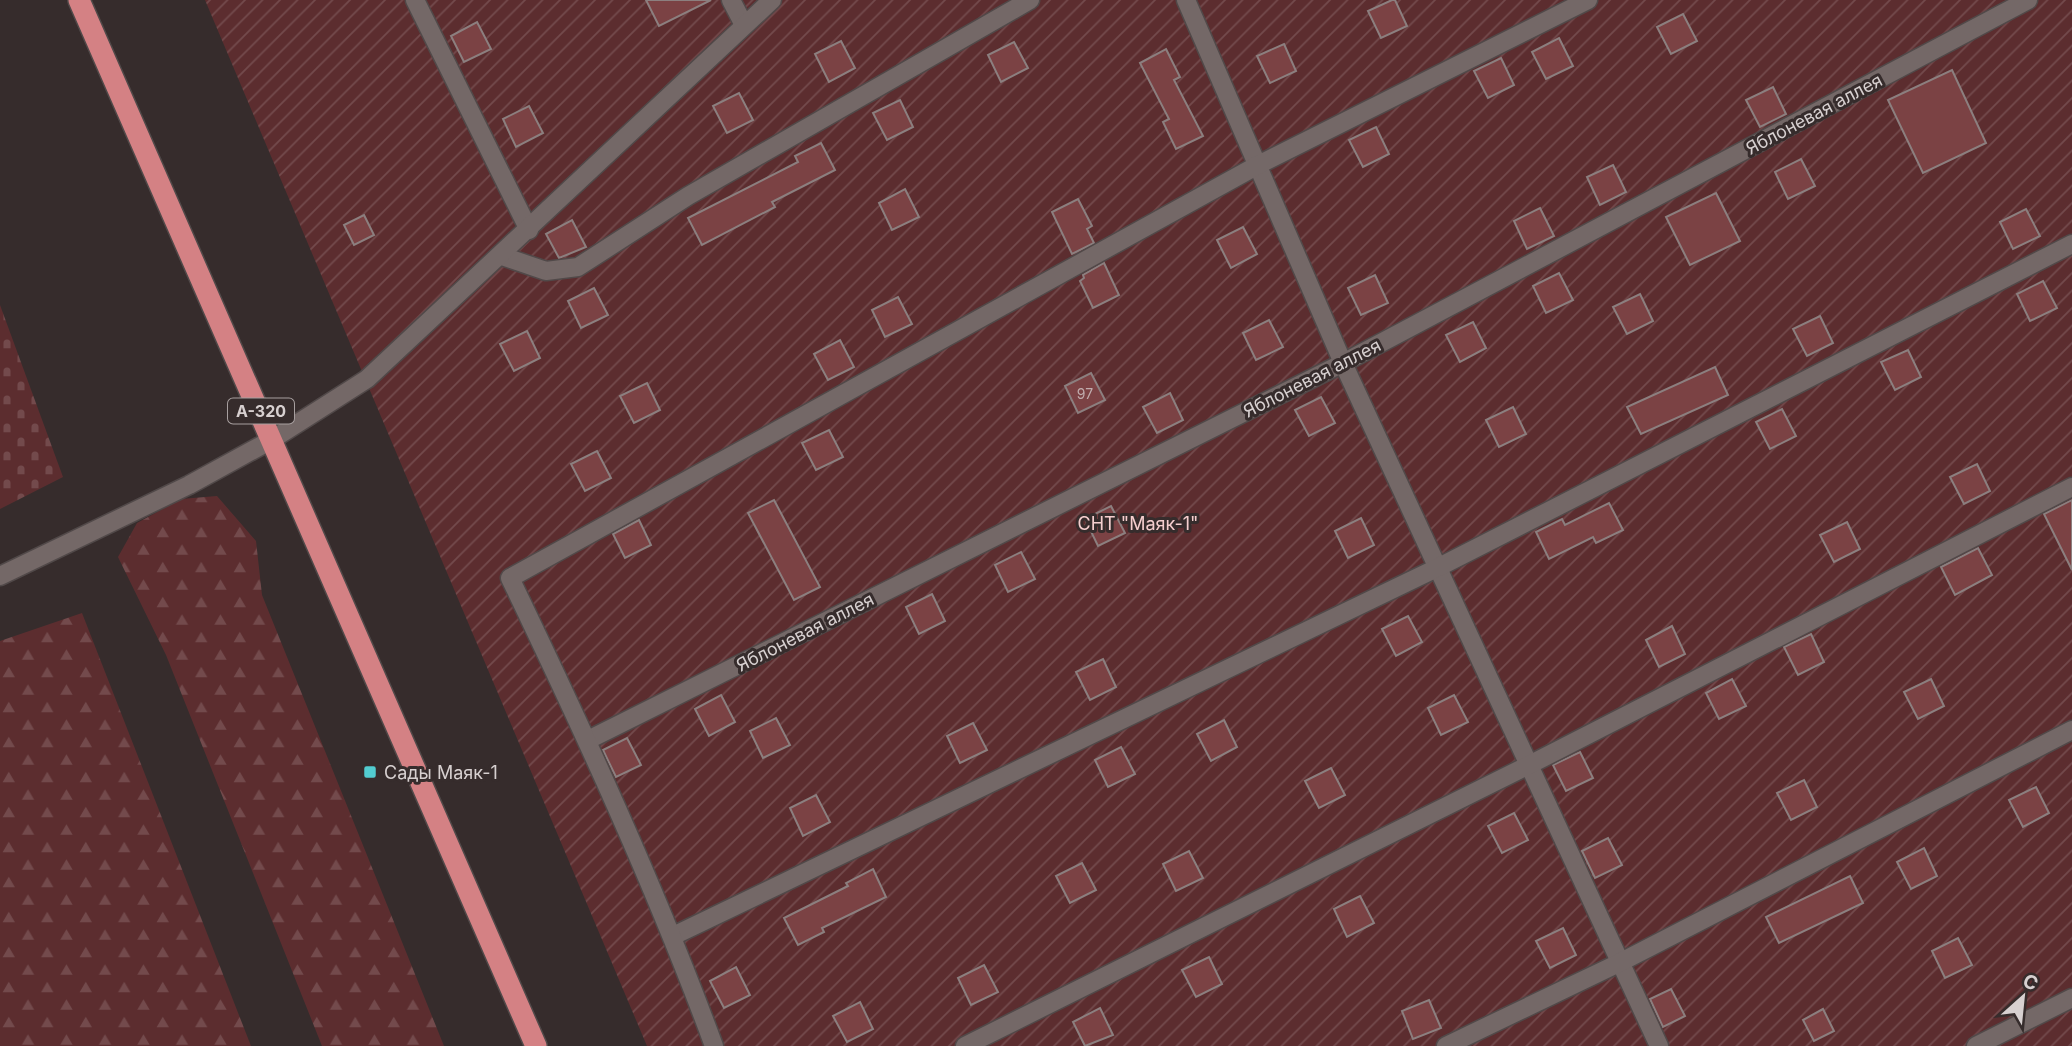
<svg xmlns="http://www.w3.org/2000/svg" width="2072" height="1046" viewBox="0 0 2072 1046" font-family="Inter,sans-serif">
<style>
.forest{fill:url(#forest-firs)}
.cemetery{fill:url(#cemetery-stones)}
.garden{fill:url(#garden-furrows)}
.building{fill:#7b4244;stroke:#8c7f7f;stroke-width:2}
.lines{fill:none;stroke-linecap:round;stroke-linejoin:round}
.minor-casing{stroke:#514949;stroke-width:21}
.highway-casing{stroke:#514949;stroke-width:24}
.minor{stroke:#746867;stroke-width:18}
.highway{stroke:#d48184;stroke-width:21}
.poi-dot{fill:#52ccd0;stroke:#362c2c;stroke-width:2.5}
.labels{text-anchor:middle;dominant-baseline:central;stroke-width:6;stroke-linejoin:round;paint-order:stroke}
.number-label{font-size:14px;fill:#c0acad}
.shield{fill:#362c2c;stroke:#a79f9f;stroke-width:2}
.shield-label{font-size:16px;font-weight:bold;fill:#d7d0d0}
.street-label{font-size:18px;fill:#d7d0d0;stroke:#362c2c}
.park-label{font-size:18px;fill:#f5cece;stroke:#362c2c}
.poi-label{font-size:18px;fill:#d7d0d0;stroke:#362c2c;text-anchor:start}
</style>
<defs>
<pattern id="forest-firs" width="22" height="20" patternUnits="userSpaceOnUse" patternTransform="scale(1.75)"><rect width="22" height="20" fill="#5c2d2f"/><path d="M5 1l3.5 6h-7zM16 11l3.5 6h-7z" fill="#734a4c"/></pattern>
<pattern id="cemetery-stones" width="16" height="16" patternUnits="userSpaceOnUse" patternTransform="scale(1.75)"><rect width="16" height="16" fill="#5c2d2f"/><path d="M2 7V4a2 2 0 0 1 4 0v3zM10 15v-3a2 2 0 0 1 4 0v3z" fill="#734a4c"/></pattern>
<pattern id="garden-furrows" width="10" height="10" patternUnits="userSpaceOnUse" patternTransform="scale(1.75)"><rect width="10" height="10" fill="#5c2d2f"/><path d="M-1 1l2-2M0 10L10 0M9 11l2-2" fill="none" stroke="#734a4c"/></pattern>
</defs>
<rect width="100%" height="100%" fill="#362c2c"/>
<g class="forest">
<polygon points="217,496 256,541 262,595 444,1046 322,1046 166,655 118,557 137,523 181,499"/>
<polygon points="82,613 251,1046 0,1046 0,641"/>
</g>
<polygon class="cemetery" points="0,305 63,477 0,509"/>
<polygon class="garden" points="205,0 2072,0 2072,1046 647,1046"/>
<g class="building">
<polygon points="646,0 711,0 659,26"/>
<polygon points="1392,0 1395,0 1407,26 1381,38 1368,11"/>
<polygon points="1683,14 1697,41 1671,54 1657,27"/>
<polygon points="477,22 491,49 464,62 451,36"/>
<polygon points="1559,38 1573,66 1546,79 1532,52"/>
<polygon points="841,41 855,68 829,82 815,54"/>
<polygon points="1014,42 1028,68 1001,82 988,55"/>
<polygon points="1284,44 1296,71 1270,83 1257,56"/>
<polygon points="1166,49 1180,77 1174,80 1203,136 1176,149 1163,122 1169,119 1140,63"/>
<polygon points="1501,58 1514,85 1488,98 1474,71"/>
<polygon points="1952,70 1986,143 1923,173 1888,100"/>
<polygon points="1773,87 1786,114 1760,127 1746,100"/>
<polygon points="739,93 753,120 727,133 713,106"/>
<polygon points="900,100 913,127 887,140 873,113"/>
<polygon points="529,106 543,133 516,147 503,119"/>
<polygon points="1376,127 1389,154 1363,167 1349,140"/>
<polygon points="821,143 835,170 772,202 775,207 702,245 688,218 798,162 795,156"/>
<polygon points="1801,159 1815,186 1788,199 1775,172"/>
<polygon points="1613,165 1626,192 1600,205 1587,177"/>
<polygon points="905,189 919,217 892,230 879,203"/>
<polygon points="1716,193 1740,241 1690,265 1666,217"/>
<polygon points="1078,199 1092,226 1087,229 1094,243 1072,254 1052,212"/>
<polygon points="1540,208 1554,236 1527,249 1514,221"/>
<polygon points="2026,209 2040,236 2013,249 2000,222"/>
<polygon points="364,215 374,235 354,245 344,225"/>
<polygon points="572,220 586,247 559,258 546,234"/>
<polygon points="1243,227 1257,254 1231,268 1217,240"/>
<polygon points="1104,263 1119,295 1093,308 1080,281 1084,278 1083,275"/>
<polygon points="1559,273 1573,300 1546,313 1533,286"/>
<polygon points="1375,275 1388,303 1361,315 1348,288"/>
<polygon points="2043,281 2057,308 2030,321 2017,294"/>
<polygon points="594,288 608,315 581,328 568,301"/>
<polygon points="1640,294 1653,321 1627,334 1613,307"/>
<polygon points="898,297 912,324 885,337 872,310"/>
<polygon points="1820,316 1833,343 1807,356 1793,329"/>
<polygon points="1269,320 1283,347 1256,360 1243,333"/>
<polygon points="1473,322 1486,348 1460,362 1446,335"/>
<polygon points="527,331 540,358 514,371 500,344"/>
<polygon points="840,340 854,367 828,380 814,354"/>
<polygon points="1908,350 1921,377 1895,390 1881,362"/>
<polygon points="1715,367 1728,395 1641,434 1627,407"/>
<polygon points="1091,373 1105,400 1078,413 1065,386"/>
<polygon points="647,383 660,410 634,423 620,396"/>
<polygon points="1170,393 1183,420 1157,433 1143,407"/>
<polygon points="1321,397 1335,423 1309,436 1295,410"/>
<polygon points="1513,407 1526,434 1499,447 1486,420"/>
<polygon points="1782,409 1796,436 1770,449 1756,422"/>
<polygon points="829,430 843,457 816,470 802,443"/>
<polygon points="597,451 611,478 585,491 571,464"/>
<polygon points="1977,464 1990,491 1964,504 1950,477"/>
<polygon points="774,500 820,587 794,600 748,513"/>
<polygon points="2072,500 2072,570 2044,514"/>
<polygon points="1609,503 1623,530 1596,543 1593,537 1549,559 1536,532 1562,519 1565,525"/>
<polygon points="1111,506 1125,533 1098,546 1085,519"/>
<polygon points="1361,518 1374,545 1348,558 1335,531"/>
<polygon points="639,520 651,545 625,558 613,534"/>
<polygon points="1847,522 1860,549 1834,562 1820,535"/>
<polygon points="1978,548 1992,575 1955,595 1941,567"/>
<polygon points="1021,552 1035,579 1008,592 995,565"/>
<polygon points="932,594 945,621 919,634 906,607"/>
<polygon points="1408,616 1422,642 1396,656 1382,629"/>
<polygon points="1672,626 1685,654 1659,667 1646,640"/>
<polygon points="1811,634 1824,662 1798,675 1784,647"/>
<polygon points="1103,659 1116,687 1090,700 1076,672"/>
<polygon points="1732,679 1746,706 1719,719 1706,693"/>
<polygon points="1931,679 1944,706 1918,719 1904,692"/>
<polygon points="721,695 735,722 709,736 695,709"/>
<polygon points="1454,695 1468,722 1441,735 1428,708"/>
<polygon points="776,718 790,745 763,758 750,731"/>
<polygon points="1224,720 1237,747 1211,761 1197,734"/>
<polygon points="973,723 987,750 960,763 947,736"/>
<polygon points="627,738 641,765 616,777 603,750"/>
<polygon points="1121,747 1135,774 1108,787 1095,760"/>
<polygon points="1580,752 1593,778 1566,791 1553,765"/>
<polygon points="1331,768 1345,795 1319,808 1305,781"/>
<polygon points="1804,780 1817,807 1791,820 1777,793"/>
<polygon points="2036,787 2049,813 2023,827 2009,800"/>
<polygon points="816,795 830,822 803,836 790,808"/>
<polygon points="1514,813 1528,840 1502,853 1488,826"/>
<polygon points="1608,838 1622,865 1595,878 1582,851"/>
<polygon points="1924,848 1937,876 1911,889 1897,862"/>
<polygon points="1189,851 1203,878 1176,891 1163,864"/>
<polygon points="1082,863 1096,890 1070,903 1056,876"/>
<polygon points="873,869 886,897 822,928 824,932 798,945 784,918 848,886 846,883"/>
<polygon points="1850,876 1863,903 1779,943 1766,917"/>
<polygon points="1360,896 1374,923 1347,937 1334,909"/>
<polygon points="1563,928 1576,955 1550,968 1536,941"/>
<polygon points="1958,938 1972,965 1945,978 1932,951"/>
<polygon points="1209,957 1222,984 1196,997 1182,970"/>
<polygon points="984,965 998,992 971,1005 958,978"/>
<polygon points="736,967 750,995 724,1008 710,981"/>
<polygon points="1671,989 1685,1016 1663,1027 1650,999"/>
<polygon points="1429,1000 1441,1028 1413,1039 1402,1011"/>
<polygon points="860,1002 873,1029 847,1042 833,1016"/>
<polygon points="1100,1008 1113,1035 1085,1046 1073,1022"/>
<polygon points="1823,1009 1834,1031 1814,1041 1803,1020"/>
</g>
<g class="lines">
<g class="minor-casing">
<g id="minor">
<polyline points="415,0 529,230"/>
<polyline points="731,0 744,25"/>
<polyline points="1186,0 1343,363 1659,1046"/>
<polyline points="502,256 546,271 578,267 688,196 1030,0"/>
<polyline points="0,576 189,485 273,439 367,379 772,0"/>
<polyline points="588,740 1343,363 2028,0"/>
<polyline points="673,936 1439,567 2072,244"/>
<path d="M714,1046C655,886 584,732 510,578L1258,165L1588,0"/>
<polyline points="965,1046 1529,765 2072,487"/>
<polyline points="1446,1046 1619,963 2072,730"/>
<polyline points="1976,1046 2072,998"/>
</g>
</g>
<g class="highway-casing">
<polyline id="highway" points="79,0 536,1046"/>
</g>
<use href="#minor" class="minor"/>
<use href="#highway" class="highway"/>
</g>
<rect class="poi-dot" x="363" y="765" width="14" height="14" rx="3.5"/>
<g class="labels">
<g class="number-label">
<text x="1085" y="393">97</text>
</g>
<rect class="shield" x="228" y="398.5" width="66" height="25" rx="5"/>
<g class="shield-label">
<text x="261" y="411">А-320</text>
</g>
<g class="street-label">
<text transform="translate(1814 114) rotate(-28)">Яблоневая аллея</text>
<text transform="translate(1312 378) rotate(-27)">Яблоневая аллея</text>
<text transform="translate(805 632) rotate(-27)">Яблоневая аллея</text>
</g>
<g class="park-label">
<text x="1138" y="523">СНТ "Маяк-1"</text>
</g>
<g class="poi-label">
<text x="384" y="772">Сады Маяк-1</text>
</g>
</g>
<g transform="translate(2023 997) rotate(27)" stroke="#362c2c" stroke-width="5" paint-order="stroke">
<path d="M0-5L12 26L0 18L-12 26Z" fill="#d7d0d0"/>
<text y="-10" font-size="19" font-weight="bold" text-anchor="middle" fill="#d7d0d0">С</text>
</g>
</svg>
